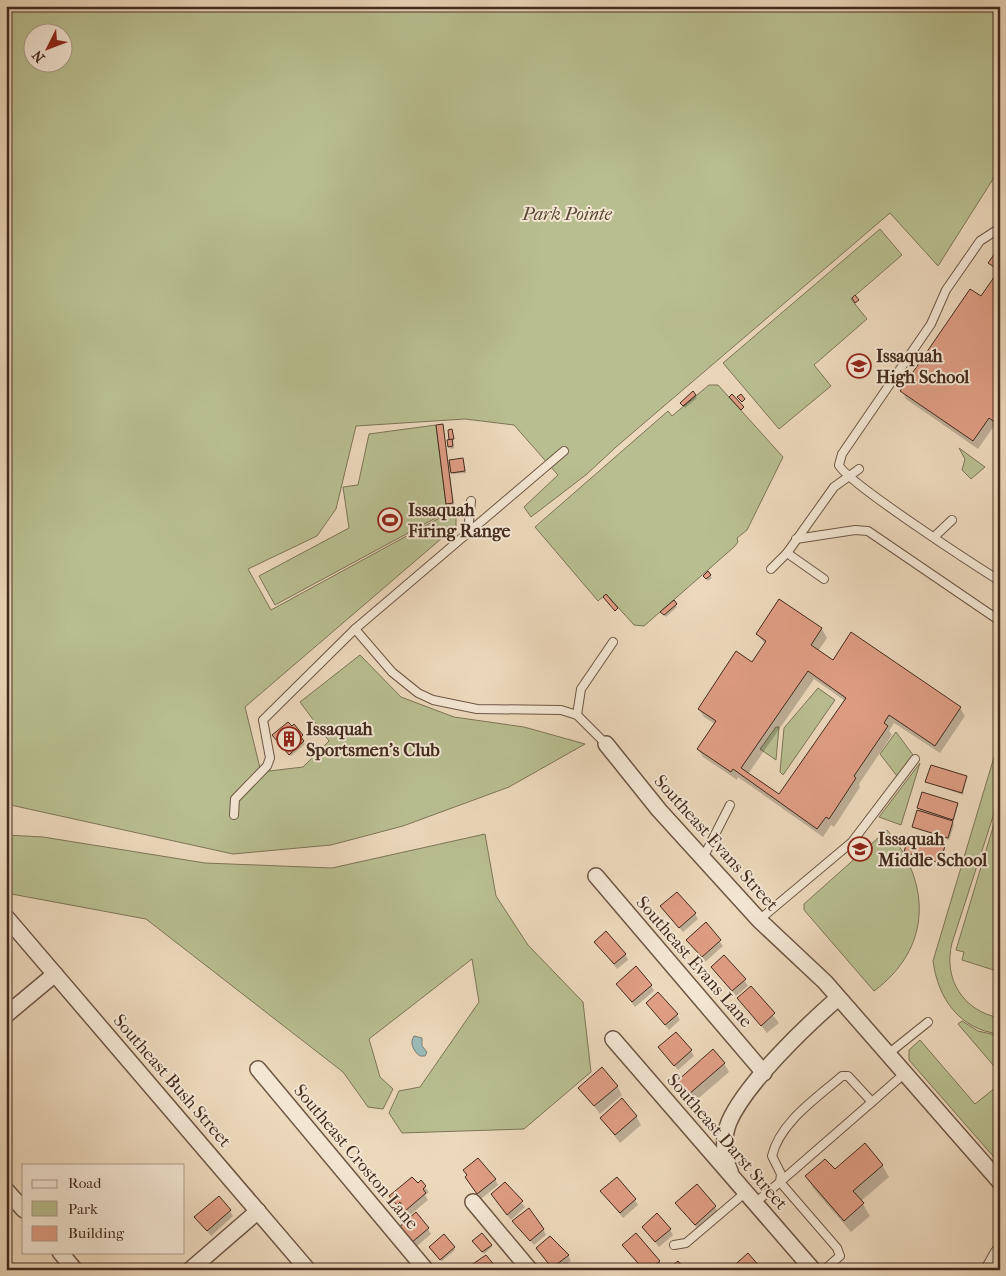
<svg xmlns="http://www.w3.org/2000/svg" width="1006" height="1276" viewBox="0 0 1006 1276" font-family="'IM FELL French Canon',serif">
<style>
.green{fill:#b8be90;stroke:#7e7456;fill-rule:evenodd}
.water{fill:#9ab9b6;stroke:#778078}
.shadow{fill:#0003;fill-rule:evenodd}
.building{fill:#df9d84;stroke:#432a1c;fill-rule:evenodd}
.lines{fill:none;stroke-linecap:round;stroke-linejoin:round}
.service-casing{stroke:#6d5644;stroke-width:10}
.minor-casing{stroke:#6d5644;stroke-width:18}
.tertiary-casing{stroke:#6d5644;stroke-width:21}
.service{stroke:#f3e6d3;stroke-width:8}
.minor{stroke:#f3e6d3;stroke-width:15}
.tertiary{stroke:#f3e6d3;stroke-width:19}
.labels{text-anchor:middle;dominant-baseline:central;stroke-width:4;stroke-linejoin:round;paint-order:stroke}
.park-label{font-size:18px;font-style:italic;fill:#5a4833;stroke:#f3e6d3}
.poi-label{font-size:18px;font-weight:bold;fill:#432a1c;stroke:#f3e6d3;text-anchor:start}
.street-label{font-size:18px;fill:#432a1c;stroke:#f3e6d3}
</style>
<rect width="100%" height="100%" fill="#ecd8bb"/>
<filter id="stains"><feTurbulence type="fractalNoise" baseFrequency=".004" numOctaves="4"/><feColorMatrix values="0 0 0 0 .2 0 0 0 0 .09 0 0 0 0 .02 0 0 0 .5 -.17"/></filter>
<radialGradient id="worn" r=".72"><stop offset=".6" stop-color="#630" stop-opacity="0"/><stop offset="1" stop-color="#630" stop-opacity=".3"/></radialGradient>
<g class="green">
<path d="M6,6H1000V168L938,266L890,213L616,447L587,474L531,517L524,507L558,475L514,425L465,419L356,426L336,509L317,536L248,569L271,610L456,509V526L245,707L261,772L303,767L329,741L300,702L360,655L401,697L454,717L524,727L585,744L509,787L403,826L331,845L233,854L6,804ZM32,32H62V62H32Z"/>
<polygon points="880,229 902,255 851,299 867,319 814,365 831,386 779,429 723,363"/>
<polygon points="709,385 718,385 783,457 747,530 737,538 738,542 734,547 644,626 634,625 606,594 598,601 535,527 668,411 672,416"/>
<polygon points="436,425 447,512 275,605 259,576 349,528 343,487 358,485 369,434"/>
<polygon points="959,448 985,467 971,479 962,470 965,459"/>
<polygon points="818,688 835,700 783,775 780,772 784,728"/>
<polygon points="776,727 779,727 776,760 760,749"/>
<polygon points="896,732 913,755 897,776 880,754"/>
<path d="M1000,737V795L952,943C943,979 963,1011 1000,1018V1034C960,1030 938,999 933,961Z"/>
<polygon points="920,763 901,825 879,817"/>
<polygon points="1000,804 1000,972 962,960 964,952 956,950"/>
<path d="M887,830C932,883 932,948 874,991L804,910V904Z"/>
<polygon points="485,834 496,896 528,945 583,1002 591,1072 524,1129 402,1133 389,1113 399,1091 420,1087 479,1002 472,959 369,1039 380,1077 393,1089 383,1109 368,1107 343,1072 146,919 6,893 6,835 43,837 205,863 332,868"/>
<polygon points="962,1021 978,1031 1000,1036 1000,1073 958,1024"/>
<polygon points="920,1040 975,1104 1000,1084 1000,1164 909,1060 909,1050"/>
</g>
<path class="water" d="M414,1036L422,1038V1046L427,1052L425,1056H420C414,1052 409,1043 414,1036Z"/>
<g class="shadow">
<polygon points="1000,248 1000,430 994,426 978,449 906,399 902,391 982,298 998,274 990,263"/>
<polygon points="695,395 697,398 685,408 681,403"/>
<polygon points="442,426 448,462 463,460 466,473 453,474 449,467 454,505 449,506"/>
<polygon points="452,431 454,448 451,449 449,447"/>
<polygon points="708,573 712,578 708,581 706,578"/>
<path d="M779,601L822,629L827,638L818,651L833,662L960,708L965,716L940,753L894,723L889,731L892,735L859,784L860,787L834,827L831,825L823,837L738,777L737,780L703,757L698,749L715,724L704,717L699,709L752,663L765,644L757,634ZM814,679L845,701L780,796L748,774Z"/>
<polygon points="674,602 677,607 666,617 663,614"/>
<polygon points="302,736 302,740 305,744 291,756 275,738"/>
<polygon points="966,778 963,795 927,782"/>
<polygon points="958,804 954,821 951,820 954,825 949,840 913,826 921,812 919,808"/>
<polygon points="944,847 941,864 905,851"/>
<polygon points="662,907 695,914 698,919 683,932"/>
<polygon points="706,924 723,946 705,962 688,940"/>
<polygon points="596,942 625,954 628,960 617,969"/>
<polygon points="713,967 744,980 748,986 736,996"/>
<polygon points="617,984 651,985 654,991 635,1007"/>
<polygon points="751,987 779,1023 767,1033 739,998"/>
<polygon points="651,1008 677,1015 680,1020 669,1030"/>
<polygon points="691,1051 694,1056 678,1070 663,1053"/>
<polygon points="724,1063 729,1072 693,1103 677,1082"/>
<polygon points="617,1086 622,1095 600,1114 580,1088"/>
<polygon points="636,1116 641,1125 620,1143 601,1118"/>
<polygon points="882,1165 889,1177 861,1201 870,1216 851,1232 813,1188 807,1177"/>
<polygon points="465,1171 495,1179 498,1185 481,1199"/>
<polygon points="421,1182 429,1192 425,1195 428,1200 409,1216 404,1206 401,1209 394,1201"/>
<polygon points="505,1184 525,1207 511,1220 492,1194"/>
<polygon points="602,1192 635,1200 638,1205 623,1218"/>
<polygon points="677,1203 715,1207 720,1215 700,1232"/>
<polygon points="230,1211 233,1216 211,1236 196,1217"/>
<polygon points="514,1222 543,1229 546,1235 534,1245"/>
<polygon points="643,1227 670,1230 673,1235 659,1247"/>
<polygon points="428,1229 431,1234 415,1248 402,1234"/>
<polygon points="475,1243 491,1245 492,1247 484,1254"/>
<polygon points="624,1245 659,1261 664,1270 643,1270"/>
<polygon points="454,1248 455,1250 442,1261 431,1250"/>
<polygon points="541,1253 568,1255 571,1261 560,1270 553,1270"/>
</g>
<g class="building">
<polygon points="1000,246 1000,426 989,418 973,441 900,391 970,289 981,296 999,270 988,263"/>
<polygon points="855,295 859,300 855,303 852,298"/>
<polygon points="693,391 696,395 683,406 680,403"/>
<polygon points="732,394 744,407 741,410 729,397"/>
<polygon points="741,394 745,399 742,402 737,397"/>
<polygon points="443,424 453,503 446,504 436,425"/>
<polygon points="452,429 454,439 449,440 448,430"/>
<polygon points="452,439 453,446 448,447 447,440"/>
<polygon points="463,458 465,471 451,473 449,460"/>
<polygon points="708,571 711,575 706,579 703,576"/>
<polygon points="606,594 618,608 615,611 603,597"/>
<path d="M779,599L822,628L811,645L833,660L851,632L961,707L935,746L889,715L884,723L888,726L854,776L856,778L829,819L826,817L817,829L733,769L731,772L697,749L716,721L698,709L736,651L752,662L766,641L756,634ZM808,671L846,698L779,794L741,768Z"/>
<polygon points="674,600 677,604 664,615 660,612"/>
<polygon points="288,722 292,726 294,724 303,735 301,737 304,741 289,755 272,735"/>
<polygon points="931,765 967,776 962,793 925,782"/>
<polygon points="922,792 958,803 953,820 917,808"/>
<polygon points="917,810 953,821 948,838 912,827"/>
<polygon points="909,835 945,846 940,863 904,852"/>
<polygon points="677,892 696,913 679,928 660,906"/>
<polygon points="706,922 721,940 702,957 686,940"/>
<polygon points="606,931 626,954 614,964 594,942"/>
<polygon points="724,955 746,979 732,991 711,967"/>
<polygon points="636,966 652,985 632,1002 616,984"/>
<polygon points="751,986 775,1013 761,1026 737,998"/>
<polygon points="658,992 678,1014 665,1025 646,1003"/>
<polygon points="676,1032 692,1050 674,1066 658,1047"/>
<polygon points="713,1049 725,1063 688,1095 676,1082"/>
<polygon points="602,1067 618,1086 594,1106 578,1088"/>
<polygon points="622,1098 637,1116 615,1135 600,1118"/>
<polygon points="865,1143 883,1165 853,1191 864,1203 844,1221 805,1176 825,1159 835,1169"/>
<polygon points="478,1158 496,1179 477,1194 465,1177 467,1175 463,1170"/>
<polygon points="412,1177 418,1183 421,1180 426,1186 423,1189 426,1193 405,1211 400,1202 397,1205 389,1196"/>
<polygon points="617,1177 636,1199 620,1213 600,1191"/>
<polygon points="505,1182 523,1201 507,1215 491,1194"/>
<polygon points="697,1184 716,1206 695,1225 675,1203"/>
<polygon points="219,1196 231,1210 207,1231 194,1217"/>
<polygon points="529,1208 544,1229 530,1241 512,1221"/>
<polygon points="416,1212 429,1228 411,1243 398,1228"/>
<polygon points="657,1213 671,1229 655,1242 642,1227"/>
<polygon points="482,1233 492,1245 482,1252 472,1241"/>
<polygon points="636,1233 660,1261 650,1270 644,1270 622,1245"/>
<polygon points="444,1234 455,1247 440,1260 429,1247"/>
<polygon points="550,1236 569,1255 552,1268 536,1248"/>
<polygon points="748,1253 760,1267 756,1270 729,1270"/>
<polygon points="486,1255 496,1267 496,1270 464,1270"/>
<polygon points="678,1261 686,1270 667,1270"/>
</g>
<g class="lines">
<g class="service-casing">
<g id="service">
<path d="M1000,228L980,241L946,290L931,324L842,454L839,465C845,481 976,566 1000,581"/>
<polyline points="468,533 471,501"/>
<polyline points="934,537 952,520"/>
<polyline points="796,539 855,530 868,531 1000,621"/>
<polyline points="787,553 824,579"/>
<polyline points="771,569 787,553 834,487 859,469"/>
<polyline points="355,629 392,672 418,693 433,700 477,709 561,710 577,715 606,744"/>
<polyline points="577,715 581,689 613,642"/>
<polyline points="234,815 235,799 267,766 270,758 263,720 355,629 564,451"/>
<polyline points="703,858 730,805"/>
<polyline points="759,920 852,842 915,759"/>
<polyline points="888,1054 928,1022"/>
<path d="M755,1203L780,1182L781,1174L772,1156C780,1122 817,1098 842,1076H848L872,1102L905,1073"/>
<polyline points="674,1245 686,1243 746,1192"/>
<polyline points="824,1270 840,1256 837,1248 780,1182 872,1102"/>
</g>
</g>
<g class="minor-casing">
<g id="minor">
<polyline points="606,744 659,810 759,920 825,982 1000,1182"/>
<polyline points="596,876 764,1073"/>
<polyline points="6,917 308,1270"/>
<polyline points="6,1015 55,974"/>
<polyline points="613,1039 813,1270"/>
<polyline points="258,1069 426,1270"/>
<path d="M730,1171C723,1156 723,1137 729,1122C746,1083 806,1026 838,998"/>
<polyline points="6,1190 24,1210"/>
<polyline points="473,1202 530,1270"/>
<polyline points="60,1252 75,1270"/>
<polyline points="190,1270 258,1211"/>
</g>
</g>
<g class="tertiary-casing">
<polyline id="tertiary" points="991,1270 1000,1254"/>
</g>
<use href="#service" class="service"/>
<use href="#minor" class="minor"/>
<use href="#tertiary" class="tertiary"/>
</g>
<defs>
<g id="school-ring" transform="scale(1.25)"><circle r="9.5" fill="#f3e6d3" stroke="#8f2418" stroke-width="1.5"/><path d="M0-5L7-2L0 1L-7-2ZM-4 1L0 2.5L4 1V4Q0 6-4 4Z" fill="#8f2418"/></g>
<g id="stadium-ring" transform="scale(1.25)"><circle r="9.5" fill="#f3e6d3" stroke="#8f2418" stroke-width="1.5"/><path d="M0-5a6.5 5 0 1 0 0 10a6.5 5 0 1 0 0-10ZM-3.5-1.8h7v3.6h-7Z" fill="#8f2418"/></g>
<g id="building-ring" transform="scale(1.25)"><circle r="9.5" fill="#f3e6d3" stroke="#8f2418" stroke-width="1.5"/><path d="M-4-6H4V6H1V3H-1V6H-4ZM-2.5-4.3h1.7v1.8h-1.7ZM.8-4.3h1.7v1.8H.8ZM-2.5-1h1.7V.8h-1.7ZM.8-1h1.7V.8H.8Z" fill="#8f2418"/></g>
</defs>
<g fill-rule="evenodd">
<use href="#school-ring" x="859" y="366"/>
<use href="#stadium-ring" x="390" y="520"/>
<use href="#building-ring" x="289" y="739"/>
<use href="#school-ring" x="860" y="849"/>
</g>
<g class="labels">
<g class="park-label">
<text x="567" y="214">Park Pointe</text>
</g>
<g class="poi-label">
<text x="876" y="356">Issaquah<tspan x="876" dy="21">High School</tspan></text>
<text x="408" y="510">Issaquah<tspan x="408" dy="21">Firing Range</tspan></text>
<text x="306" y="729">Issaquah<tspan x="306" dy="21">Sportsmen's Club</tspan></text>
<text x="878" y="839">Issaquah<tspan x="878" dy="21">Middle School</tspan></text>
</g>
<g class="street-label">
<text transform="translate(716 843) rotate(48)">Southeast Evans Street</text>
<text transform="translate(694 962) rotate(49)">Southeast Evans Lane</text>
<text transform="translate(172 1081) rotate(49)">Southeast Bush Street</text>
<text transform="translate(727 1142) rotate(49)">Southeast Darst Street</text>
<text transform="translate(356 1157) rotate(50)">Southeast Croston Lane</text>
</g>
</g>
<rect width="1006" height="1276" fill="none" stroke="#ecd8bb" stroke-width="25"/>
<rect x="8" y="8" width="991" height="1261" fill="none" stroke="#432a1c" stroke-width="2.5"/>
<rect x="12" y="12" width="981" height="1251" fill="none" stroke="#432a1c"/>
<rect x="22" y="1164" width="162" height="90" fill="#f3e6d3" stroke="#ad9b8a"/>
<rect x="32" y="1180" width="25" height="8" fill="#f3e6d3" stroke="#ad9b8a"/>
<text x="68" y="1188" font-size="15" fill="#432a1c">Road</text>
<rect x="32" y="1201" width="25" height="15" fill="#b8be90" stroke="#ad9b8a"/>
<text x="68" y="1214" font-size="15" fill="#432a1c">Park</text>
<rect x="32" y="1226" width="25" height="15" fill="#df9d84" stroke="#ad9b8a"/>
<text x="68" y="1238" font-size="15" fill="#432a1c">Building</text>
<g transform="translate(48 48) rotate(228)"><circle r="24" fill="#f3e6d3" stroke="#ad9b8a"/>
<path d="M0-4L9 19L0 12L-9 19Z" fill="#8f2418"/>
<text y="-8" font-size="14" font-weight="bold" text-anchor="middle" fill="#432a1c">N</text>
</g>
<rect width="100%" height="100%" filter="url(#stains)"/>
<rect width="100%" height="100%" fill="url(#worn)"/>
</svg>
